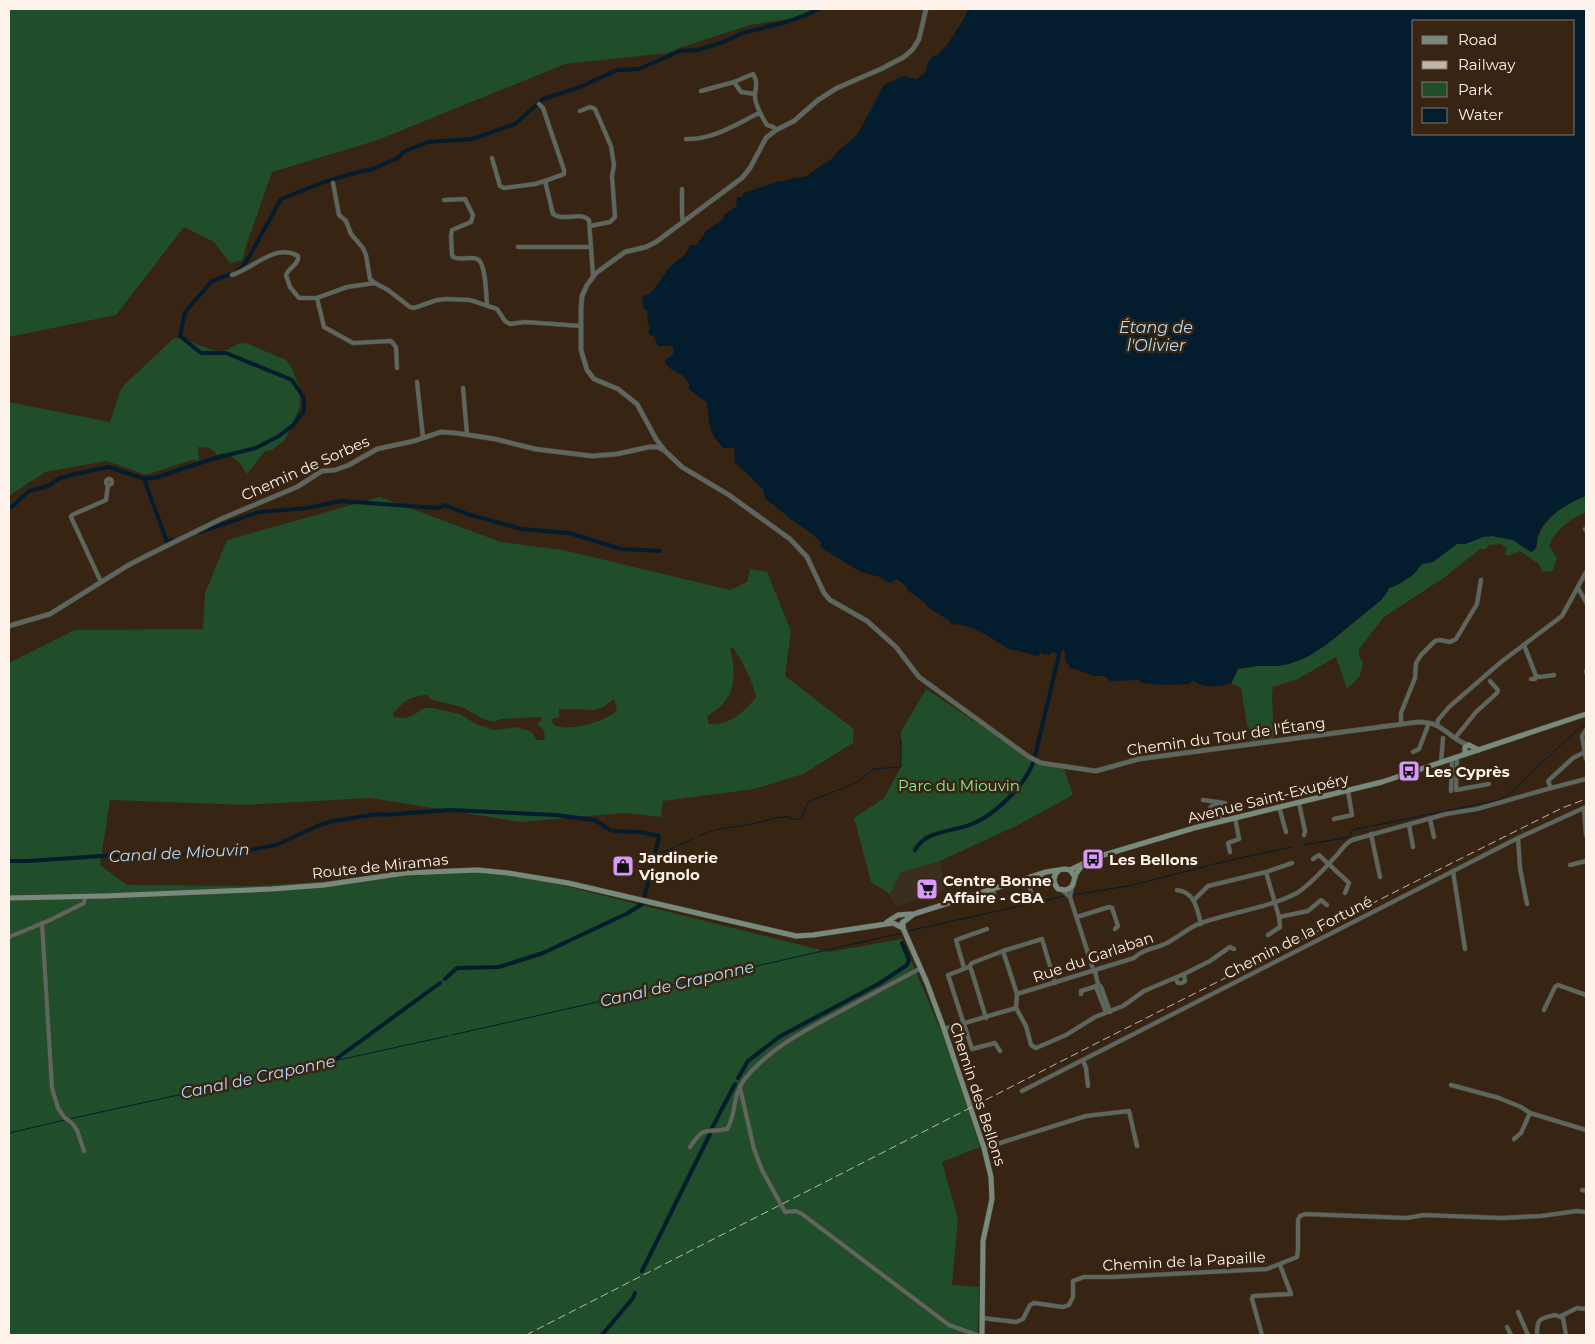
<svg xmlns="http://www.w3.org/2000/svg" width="1595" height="1344" viewBox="0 0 1595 1344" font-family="Montserrat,sans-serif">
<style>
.commercial{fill:#3a2e1f}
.green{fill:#204d2a;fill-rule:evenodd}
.water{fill:#031c2e;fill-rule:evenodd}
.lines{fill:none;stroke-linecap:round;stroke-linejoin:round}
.stream{stroke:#031c2e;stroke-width:1}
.canal{stroke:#031c2e;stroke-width:4}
.minor-casing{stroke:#534130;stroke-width:5}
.tertiary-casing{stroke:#534130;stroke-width:5.5}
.secondary-casing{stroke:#534130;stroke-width:6}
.minor{stroke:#5c6760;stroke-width:4}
.tertiary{stroke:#5c6760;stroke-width:4.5}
.secondary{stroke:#778a7e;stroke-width:5}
.rail{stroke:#c1b4a8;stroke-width:1;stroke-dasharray:8 4;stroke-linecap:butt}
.labels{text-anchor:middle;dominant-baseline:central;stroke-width:5;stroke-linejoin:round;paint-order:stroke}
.street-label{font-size:15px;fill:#fdf3ea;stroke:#372412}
.poi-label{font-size:15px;font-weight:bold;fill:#fdf3ea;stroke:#372412;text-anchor:start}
.park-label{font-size:15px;fill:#87ed99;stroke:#372412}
.water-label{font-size:16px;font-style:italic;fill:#b5dcfb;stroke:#372412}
</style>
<rect width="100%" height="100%" fill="#372412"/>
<polygon class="commercial" points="940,861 945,891 895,907 890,894 900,872"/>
<g class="green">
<polygon points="9,9 814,9 794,18 750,25 679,48 668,53 565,64 378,140 272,172 245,249 243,260 230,263 214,242 184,227 116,315 9,337"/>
<path d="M174,338C190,338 204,350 220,351C230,351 236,342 246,343L286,360L292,368L299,386L300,406L291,428L284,441L272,450L265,451L247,474C240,463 235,455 222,453L218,455L210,448L198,447L199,461L192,460L146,475L107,461L45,472L9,496V402L110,422L120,391L124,385Z"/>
<path d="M1586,496V512C1570,520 1555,529 1549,546L1557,558L1553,571L1542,572L1539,564L1520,551L1508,556L1505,554L1507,548L1501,544L1489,545L1485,549H1480L1445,577L1384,617L1359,649L1360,658L1363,662L1360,676L1347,689L1336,657L1298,679L1273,687L1272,694L1274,739L1252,742L1250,730L1247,725L1241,688L1231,683L1238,669L1257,666H1278L1301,660L1335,638L1381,600L1389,588L1399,584L1414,574L1422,564L1428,563L1457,544H1465L1483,537L1492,536L1513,540L1522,546L1536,549C1538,522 1562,504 1586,496Z"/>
<path d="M380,497L501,542L563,550L730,590L747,582L750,569L767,572L791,631L785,676L854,729L853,743L803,774L754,789L663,801L661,817L624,813L521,822L370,798L247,805L110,800L100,865L127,885L255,886L501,870L829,952L902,939L947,1045L980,1147L942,1162L958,1219L952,1285L979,1287L978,1335H9V663L75,630L203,629L205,593L227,540ZM732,647C739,653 756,689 756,697C746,711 727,727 709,724L707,716C736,700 737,678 730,648ZM427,695L432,700L462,707L483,719L494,722L500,719L541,717L542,720L537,724L544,730L545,738L542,740H536L532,732L517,727L494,730L476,724L460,714L432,708H424L412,716L403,718L394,717L393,714C403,701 411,696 427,695ZM614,699L617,710C611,718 584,727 573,727C566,728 560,727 553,725L552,719L559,717V709L595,710L605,706Z"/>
<polygon points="926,689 1034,761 1064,769 1073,795 1018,825 940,861 901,872 890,894 871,882 854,818 884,798 901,767 901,732"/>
</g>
<path class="water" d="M968,9H1586V496C1570,502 1547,515 1539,532C1536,539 1539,550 1531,552L1513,540L1492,536L1483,537L1465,544H1457L1433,562L1422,564L1414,574L1399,584L1389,588L1386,594L1381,600L1326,645L1309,656L1289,664L1278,666H1257L1238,669L1231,683C1220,687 1203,689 1193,680L1189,684L1162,685L1143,683L1139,680L1110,681L1104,676H1093L1075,669H1070L1069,664L1066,663L1065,653L1063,650L1059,655L1052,652L1050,655L1042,654L1040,651L1039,656C1028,655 1019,649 1007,649L1006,647C994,639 964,620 951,625L950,621L929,608L923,601L907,590L908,588L897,579L890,583L880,577L861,572L820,547L821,542L811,533L796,523L766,499L763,490L751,477L735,463L734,448H724C709,435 709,422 707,403L689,389V383L682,375L672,370L665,363V361L673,354L674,348L670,346H658L654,337L648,333L650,328L648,324L647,310L643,308L642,299L645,294L647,295L652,292L669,268C674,263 679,259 685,255L690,245H697V243L702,238L706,231L723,219L725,214L737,206L736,202L737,197H742L744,193L779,181L782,182C788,178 800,178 808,176L810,173L832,159L837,152L857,135L884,85L904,76L916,79L924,74L928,63L934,55L937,56L949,42L965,17ZM1414,21H1574V134H1414Z"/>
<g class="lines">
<g class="stream">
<path d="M699,836C716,827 737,828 756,823C765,821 774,818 783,817C790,816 794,821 801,819L808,802L858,782L873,769L901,767V740"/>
<polyline points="1304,845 1350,837 1352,830 1499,800 1508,795 1564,742 1586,723"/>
<polyline points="654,856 695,838"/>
<polyline points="1073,895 1133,885 1222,862 1292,847"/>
<polyline points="908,931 1064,896"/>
<polyline points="452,1035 902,933"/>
<polyline points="69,1119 448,1036"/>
<polyline points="9,1133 65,1120"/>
</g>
<g class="canal">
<polyline points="236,272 242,267 249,257 281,199 324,182 362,171 370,170 398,158 403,152 428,142 472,139 515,124 543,99 580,87 617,70 639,69 680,51 697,50 721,43 743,33 790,21 820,9"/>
<polyline points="9,508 13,506 29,491 48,486 60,478 75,474 109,467 144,479"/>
<polyline points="200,532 259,512 307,508 341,501 438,508 445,505 467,514 522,529 569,533 621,549 660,551"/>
<polyline points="172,540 167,542 144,479 158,477 212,459 256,448 279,436 293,425 304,411 304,398 292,380 226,353 201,353 180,336 185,312 212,281 231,274"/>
<polyline points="1035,756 1059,655"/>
<polyline points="614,831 640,832 659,836 644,899"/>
<path d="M915,850C925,830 953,832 972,824C995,815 1024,786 1033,763"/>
<polyline points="9,861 27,861 132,854 220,854 237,852 276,845 320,825 333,821 378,814 384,815 449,810 556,815 595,820 610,830"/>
<polyline points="445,979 457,968 499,967 543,953 628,913 642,904"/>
<polyline points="336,1059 440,983"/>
<polyline points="738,1078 748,1061 779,1037 880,983 907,965 909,960 902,943"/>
<polyline points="712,1128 735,1084"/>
<polyline points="642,1271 710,1134"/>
<polyline points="602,1335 633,1298 635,1293"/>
</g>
<g class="minor-casing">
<g id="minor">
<polyline points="734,82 741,92 755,94"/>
<path d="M701,91L734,82L753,74C758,82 756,86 755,94C754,103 762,117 767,125L773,127L777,130"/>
<path d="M539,104L543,108L564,170V174L545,181L553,214C563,222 579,211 589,220L593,276"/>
<polyline points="580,111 590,107 595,109 611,146 614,165 612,176 615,217 610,222 590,226"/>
<path d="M686,139C712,140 735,125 757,114H761"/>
<polyline points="492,158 500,186 504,188 535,184 545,181"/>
<polyline points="333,183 339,215 346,221 351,234 363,248 366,255 370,279 375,283"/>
<polyline points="682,189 682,215 683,222"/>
<path d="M444,200L465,199L473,215L471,222L452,230L451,236L452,255L453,257C461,261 470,256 477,259C486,262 486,295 487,304"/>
<polyline points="518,247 591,247"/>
<path d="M232,275C254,268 275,243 298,256C299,265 289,267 286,275L290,287L299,298H317L347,287L375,283L388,290L410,307L414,308L437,300L446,299L470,300L497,309L505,321L510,324L525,322L581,326"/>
<polyline points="317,298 324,327 353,343 391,341 396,347 397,368"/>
<polyline points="417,382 423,438"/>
<polyline points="463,388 467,434"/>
<circle cx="109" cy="482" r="3"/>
<polyline points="1585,529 1586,530"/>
<polyline points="101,582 71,517 72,515 106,500 108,485"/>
<polyline points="1578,588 1586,602"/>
<polyline points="1524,645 1536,676 1535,679 1531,679"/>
<polyline points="1586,671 1586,672"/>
<polyline points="1536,676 1540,677 1554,675"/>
<polyline points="1401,724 1401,713 1415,678 1416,663 1421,655 1435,641 1440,640 1450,642 1456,639 1477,604 1481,580"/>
<polyline points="1437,725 1438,720 1449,707 1501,662 1562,616 1586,572"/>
<polyline points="1586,730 1582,736 1586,759"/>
<polyline points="1455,738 1476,712 1497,693 1498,690 1490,681"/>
<polyline points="1413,752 1419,749 1429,723"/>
<polyline points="1457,757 1456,790 1489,784"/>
<polyline points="1441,763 1443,738"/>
<polyline points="1551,788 1548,781 1573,758 1585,752"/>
<polyline points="1451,791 1452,759"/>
<polyline points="1203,800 1225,803 1225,805 1212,806 1210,808 1212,810 1219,810 1224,820"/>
<polyline points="1299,803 1305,831 1304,835"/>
<polyline points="1279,807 1286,832"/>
<polyline points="1584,808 1586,835"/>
<polyline points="1334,819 1352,815 1348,791"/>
<polyline points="1430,819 1434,837"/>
<polyline points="1409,825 1413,847"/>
<polyline points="1371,834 1380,877"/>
<polyline points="1518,838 1520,868 1527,904"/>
<polyline points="1230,852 1228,843 1239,839 1235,817"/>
<polyline points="1313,859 1319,855 1349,883 1345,893"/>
<polyline points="1570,865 1586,861"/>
<polyline points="1453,871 1465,949"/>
<polyline points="1266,872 1279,917 1280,927 1268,935"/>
<polyline points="1021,880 1029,884 1035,877"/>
<polyline points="1029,884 1032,897"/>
<polyline points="1062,890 1070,897 1072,887"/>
<path d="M1177,890C1195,892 1197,909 1201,924"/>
<polyline points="984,891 986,896 994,894 992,889"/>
<polyline points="1070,897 1094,972"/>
<polyline points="1194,900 1208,886 1266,872 1292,863"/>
<polyline points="1077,917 1109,907 1112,908 1118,926 1115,929"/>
<polyline points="1279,917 1308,911 1321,900 1327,905"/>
<polyline points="42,923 52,1088 58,1108 64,1117 72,1123 77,1130 84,1151"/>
<polyline points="9,937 48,921 84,903 85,897"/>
<polyline points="969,967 972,963 1003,951"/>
<polyline points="964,968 956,940 987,929"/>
<polyline points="1095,971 1098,984 1096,987 1106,1012"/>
<polyline points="1184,974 1210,961 1230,947 1234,949"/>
<polyline points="1098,984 1101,987 1110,1012"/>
<polyline points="1017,994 1003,951 1042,939 1055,983"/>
<polyline points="1081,994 1081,991 1097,986"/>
<polyline points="1016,1008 1026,1026 1031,1045 1036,1048 1066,1035 1095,1017 1123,1006 1144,991 1184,974 1185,981 1182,983 1178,983 1175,978"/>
<polyline points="1544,1010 1555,987 1558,985 1586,995"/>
<polyline points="986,1018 971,969 969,967 948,975 972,1049 995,1043 1000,1051"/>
<path d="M944,1029L1016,1008L1017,994L1134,958C1143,949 1154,949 1165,944C1178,938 1187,928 1201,923C1232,912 1268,908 1297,893C1308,886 1327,866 1336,856C1342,850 1344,844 1352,840L1446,814L1477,809L1551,788L1586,779"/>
<polyline points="1083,1060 1086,1068 1088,1086"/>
<polyline points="1451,1085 1499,1098 1521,1107 1530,1113 1586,1130"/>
<polyline points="740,1088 754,1149 762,1170 785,1212 796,1211 802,1214 949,1325 977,1335"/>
<polyline points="1022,1091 1518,838 1586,807"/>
<polyline points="1514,1139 1521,1133 1530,1113"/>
<path d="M690,1147C706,1124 703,1134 727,1129C736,1117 732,1096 744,1080C767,1050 804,1031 837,1013C865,998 893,983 921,968"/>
<polyline points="984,1148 1086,1116 1129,1111 1137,1146"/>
<polyline points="1582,1190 1586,1191"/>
<polyline points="1518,1312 1528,1335"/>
<polyline points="1561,1316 1577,1308 1586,1309"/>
<polyline points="982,1318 1016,1322 1023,1319 1030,1305 1034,1303 1063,1307 1069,1305 1073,1297 1073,1281 1084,1277 1113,1277 1267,1269 1297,1257 1298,1250 1298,1220 1300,1216 1305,1214 1407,1218 1424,1215 1502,1218 1541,1216 1577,1211 1586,1212"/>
<polyline points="1507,1327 1511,1335"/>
<polyline points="1262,1335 1252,1299 1253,1296 1291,1294 1280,1265"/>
<path d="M1537,1335C1537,1318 1539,1319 1555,1315L1563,1318L1566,1335"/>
</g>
</g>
<g class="tertiary-casing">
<g id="tertiary">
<path d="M926,9L919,39L913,49L904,57L881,69L837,88L818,100L794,121L776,130L766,138L750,168L742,178L656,242L646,247L625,252L596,273L587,285L582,296L581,308V350L587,370L594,379L618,389L637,404L656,439L665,451L682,467L729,495L790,539L807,557L824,593L830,600L867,621L896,647L919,677L1029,757L1041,763L1096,771L1139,759L1418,722C1445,722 1446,737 1468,745"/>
<polyline points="9,626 50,614 127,566 146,556 221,519 297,487 322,471 335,470 349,465 377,449 414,441 441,432 456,433 495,439 535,449 592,456 617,454 649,447 658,447 663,450"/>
</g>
</g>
<g class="secondary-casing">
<g id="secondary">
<polyline points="1465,752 1465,747 1469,745 1479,750"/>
<polyline points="1070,870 1097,857 1194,828 1382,782 1586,714"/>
<path d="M1058,871C1052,877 1053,883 1058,889L1066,890C1074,887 1073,884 1075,876C1077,872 1080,868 1083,864"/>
<polyline points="1035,877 1047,879 1054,882"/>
<polyline points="9,898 105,896 272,889 324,885 405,873 477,870 508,873 568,883 796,936 813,935 893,923 903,928"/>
<polyline points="887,922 898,915 911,914"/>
<polyline points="903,922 903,928 927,983 944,1029 984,1148 991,1177 992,1199 983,1241 982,1335"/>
<polyline points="902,923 914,914 1046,872 1065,869 1070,870 1075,877"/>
</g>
</g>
<use href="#minor" class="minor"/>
<use href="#tertiary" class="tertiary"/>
<use href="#secondary" class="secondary"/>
<polyline class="rail" points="526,1335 1093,1045 1450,864 1562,808 1586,799"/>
</g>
<defs>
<g id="bus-square" transform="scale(1.125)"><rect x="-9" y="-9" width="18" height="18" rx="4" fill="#d89af8" stroke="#372412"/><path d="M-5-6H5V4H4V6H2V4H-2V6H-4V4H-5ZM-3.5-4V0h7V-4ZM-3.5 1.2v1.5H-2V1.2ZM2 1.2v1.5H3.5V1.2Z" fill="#111"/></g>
<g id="shop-square" transform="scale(1.125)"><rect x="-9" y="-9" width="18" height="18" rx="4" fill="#d89af8" stroke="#372412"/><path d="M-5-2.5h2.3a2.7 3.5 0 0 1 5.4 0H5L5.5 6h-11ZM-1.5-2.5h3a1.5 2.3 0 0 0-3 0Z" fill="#111"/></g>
<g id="supermarket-square" transform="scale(1.125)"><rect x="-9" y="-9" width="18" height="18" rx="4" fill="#d89af8" stroke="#372412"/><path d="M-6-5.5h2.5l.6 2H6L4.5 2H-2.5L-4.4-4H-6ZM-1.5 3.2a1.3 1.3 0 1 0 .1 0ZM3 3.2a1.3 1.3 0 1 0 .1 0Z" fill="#111"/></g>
</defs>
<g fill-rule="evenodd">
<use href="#bus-square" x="1409" y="771"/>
<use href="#bus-square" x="1093" y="859"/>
<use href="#shop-square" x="623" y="866"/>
<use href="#supermarket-square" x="927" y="889"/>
</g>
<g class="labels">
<g class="street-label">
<text transform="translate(305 468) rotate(-24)">Chemin de Sorbes</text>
<text transform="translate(1226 736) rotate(-8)">Chemin du Tour de l'Étang</text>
<text transform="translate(1268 798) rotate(-14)">Avenue Saint-Exupéry</text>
<text transform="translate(380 866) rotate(-6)">Route de Miramas</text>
<text transform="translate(1298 937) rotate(-27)">Chemin de la Fortuné</text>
<text transform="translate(1093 957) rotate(-19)">Rue du Garlaban</text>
<text transform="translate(978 1094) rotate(72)">Chemin des Bellons</text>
<text transform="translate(1184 1261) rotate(-3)">Chemin de la Papaille</text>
</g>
<g class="poi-label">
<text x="1425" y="771">Les Cyprès</text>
<text x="639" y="857">Jardinerie<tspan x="639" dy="17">Vignolo</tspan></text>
<text x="1109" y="859">Les Bellons</text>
<text x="943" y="880">Centre Bonne<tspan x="943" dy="17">Affaire - CBA</tspan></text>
</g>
<g class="park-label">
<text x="959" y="785">Parc du Miouvin</text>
</g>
<g class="water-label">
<text x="1156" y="327">Étang de<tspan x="1156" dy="18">l'Olivier</tspan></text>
<text transform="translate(179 853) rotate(-3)">Canal de Miouvin</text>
<text transform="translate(677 984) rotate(-13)">Canal de Craponne</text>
<text transform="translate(258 1077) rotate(-12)">Canal de Craponne</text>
</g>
</g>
<rect width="1595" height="1344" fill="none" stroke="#fdf3ea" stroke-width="20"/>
<rect x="1412" y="20" width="162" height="115" fill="#372412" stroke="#867768"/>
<rect x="1422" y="36" width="25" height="8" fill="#778a7e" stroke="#867768"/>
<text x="1458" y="45" font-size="15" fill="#fdf3ea">Road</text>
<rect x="1422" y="61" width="25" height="8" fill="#c1b4a8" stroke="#867768"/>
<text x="1458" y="70" font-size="15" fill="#fdf3ea">Railway</text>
<rect x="1422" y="82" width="25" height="15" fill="#204d2a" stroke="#867768"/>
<text x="1458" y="95" font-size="15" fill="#fdf3ea">Park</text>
<rect x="1422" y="108" width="25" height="15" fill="#031c2e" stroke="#867768"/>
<text x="1458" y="120" font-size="15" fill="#fdf3ea">Water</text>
</svg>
